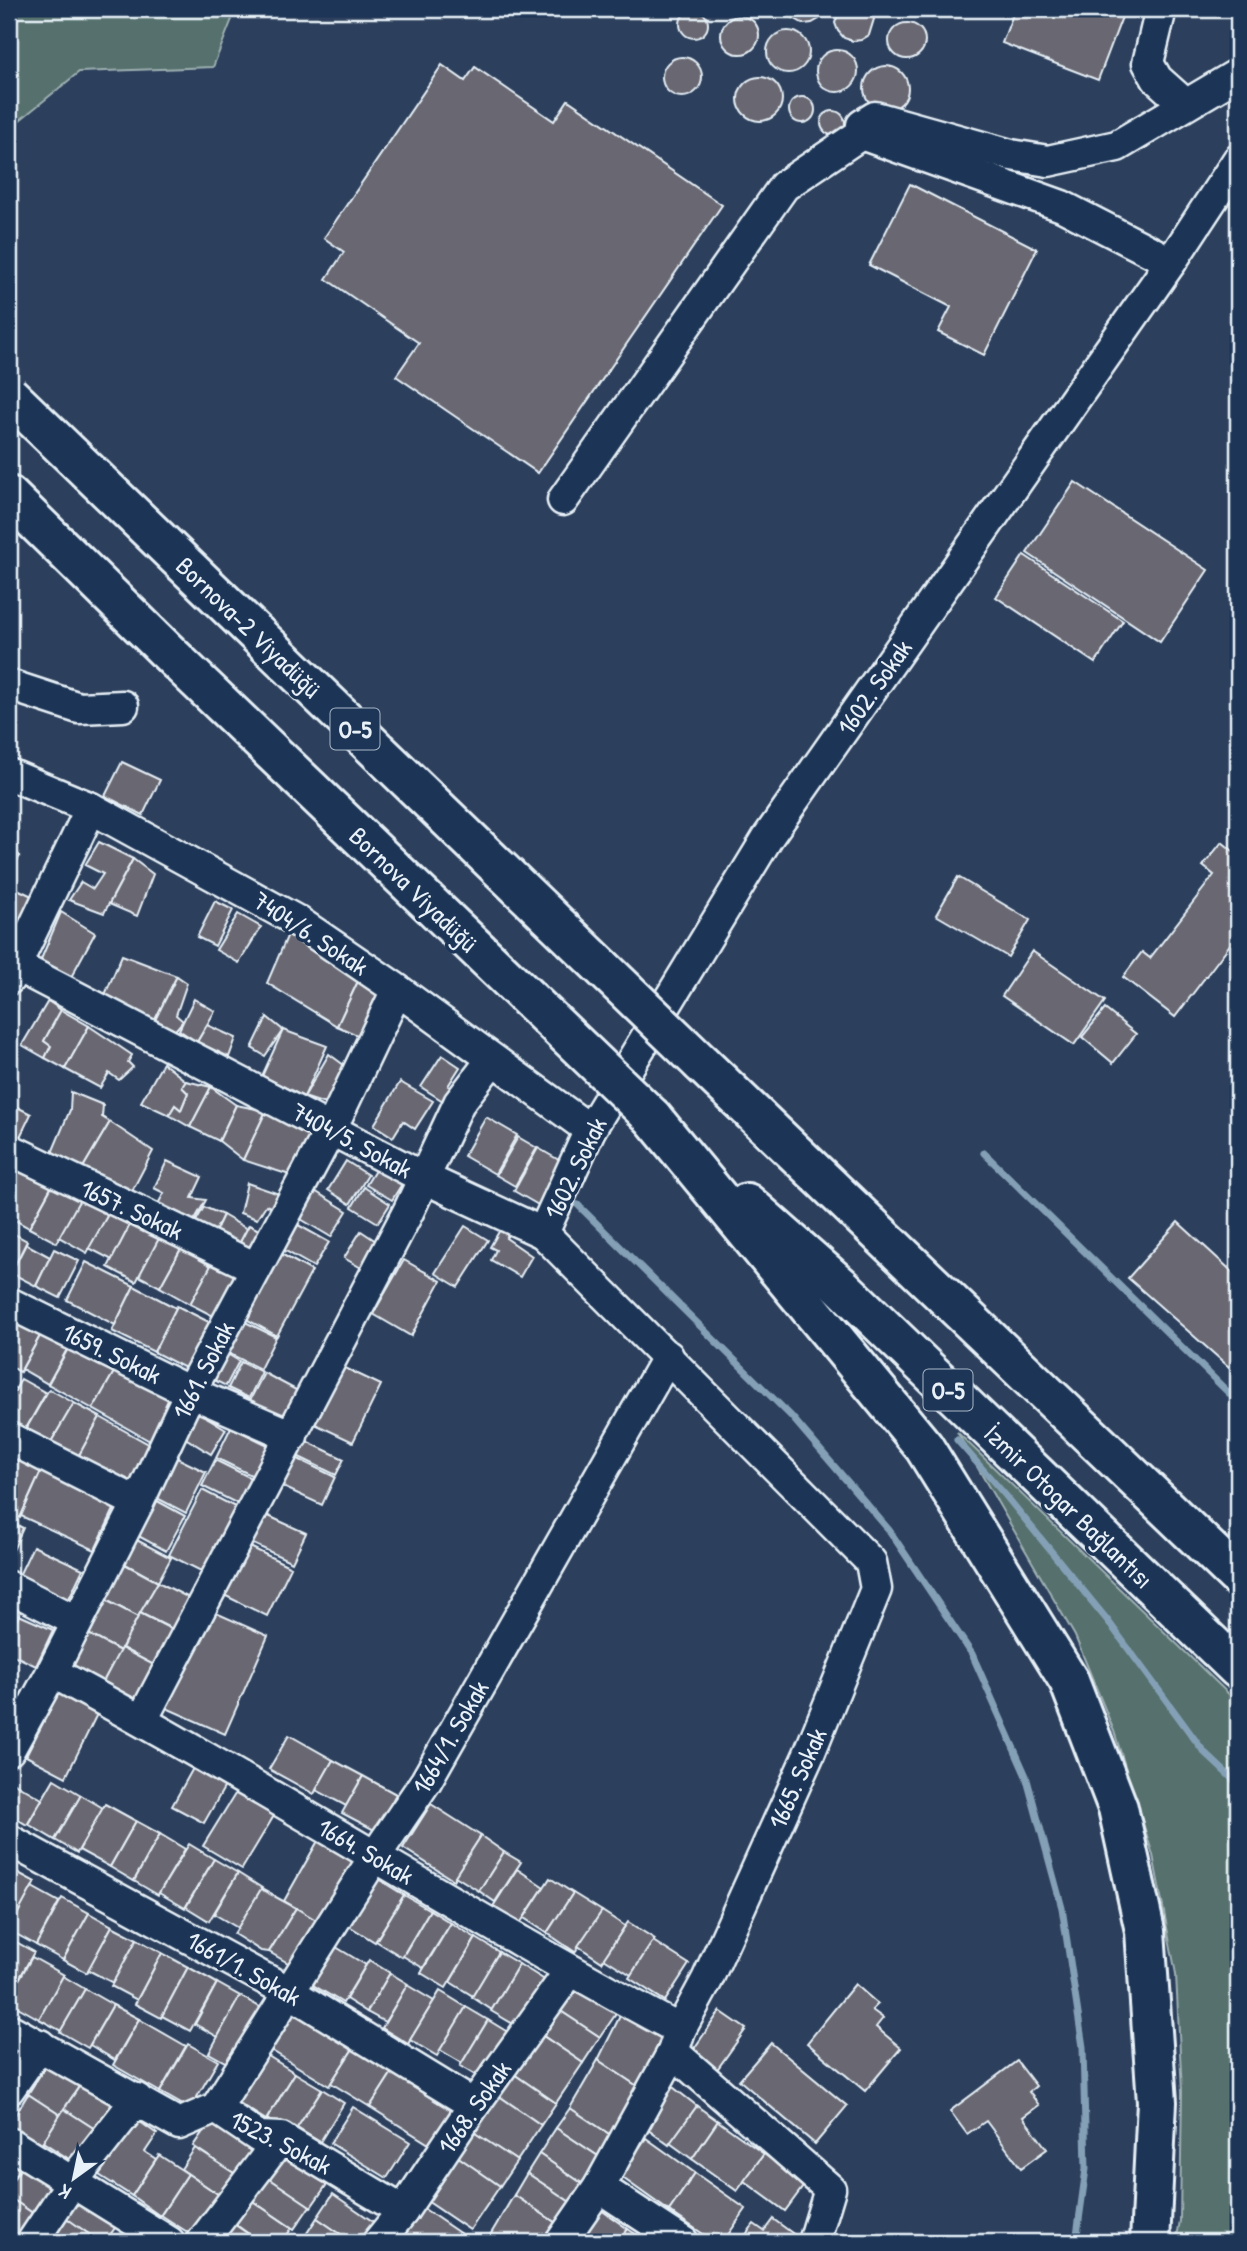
<svg xmlns="http://www.w3.org/2000/svg" width="1247" height="2251" viewBox="0 0 1247 2251" font-family="'Patrick Hand',sans-serif">
<style>
.green{fill:#556f6d;stroke:#9eb0b2;stroke-width:2}
.lines{fill:none;stroke-linecap:round;stroke-linejoin:round}
.stream{stroke:#84a0b6;stroke-width:7}
.building{fill:#696772;stroke:#e8f1f8;stroke-width:2}
.minor-casing{stroke:#e8f1f8;stroke-width:35}
.highway-casing{stroke:#e8f1f8;stroke-width:44}
.minor{stroke:#1d3557;stroke-width:30}
.highway{stroke:#1d3557;stroke-width:38}
.highway-bridge-casing{stroke:#e8f1f8;stroke-width:44;stroke-linecap:butt}
.highway-bridge{stroke:#1d3557;stroke-width:38}
.labels{text-anchor:middle;dominant-baseline:central;stroke-width:7;stroke-linejoin:round;paint-order:stroke}
.shield{fill:#1d3557;stroke:#abb9c8;stroke-width:2}
.shield-label{font-size:24px;font-weight:bold;fill:#e8f1f8}
.street-label{font-size:26px;fill:#e8f1f8;stroke:#1d3557}
</style>
<rect width="100%" height="100%" fill="#2c3f5c"/>
<filter id="ink" filterUnits="userSpaceOnUse"><feTurbulence type="fractalNoise" baseFrequency=".0143" numOctaves="2"/><feDisplacementMap in="SourceGraphic" scale="14" xChannelSelector="R" yChannelSelector="G"/><feConvolveMatrix kernelMatrix="1 2 1 2 8 2 1 2 1" color-interpolation-filters="sRGB"/></filter>
<g filter="url(#ink)">
<g class="green">
<polygon points="9,9 236,9 213,67 79,72 9,129"/>
<polygon points="957,1432 1238,1703 1238,2242 1176,2242 1180,2221 1182,2092 1176,1974 1153,1855 1114,1731 1075,1636"/>
</g>
<g class="lines">
<g class="stream">
<polyline points="984,1153 1238,1402"/>
<polyline points="578,1205 791,1416 889,1530 972,1654 1026,1776 1062,1908 1083,2047 1086,2169 1076,2242"/>
<polyline points="957,1440 1006,1496 1108,1621 1204,1752 1238,1784"/>
</g>
</g>
<g class="building">
<polygon points="786,9 825,9 819,19 812,23 804,24 790,16"/>
<polygon points="840,9 870,9 874,19 869,35 861,40 853,41 844,38 838,31 835,23"/>
<polygon points="913,9 937,9 929,16 921,16"/>
<polygon points="1015,9 1125,9 1098,80 1002,43"/>
<circle cx="694" cy="24" r="14"/>
<circle cx="740" cy="35" r="19"/>
<circle cx="907" cy="41" r="18"/>
<circle cx="788" cy="52" r="21"/>
<circle cx="837" cy="71" r="21"/>
<circle cx="682" cy="77" r="20"/>
<polygon points="442,65 465,81 475,67 554,121 568,100 722,205 538,473 396,376 419,343 326,279 344,252 324,238"/>
<circle cx="886" cy="88" r="22"/>
<circle cx="760" cy="99" r="22"/>
<circle cx="802" cy="110" r="13"/>
<circle cx="833" cy="123" r="12"/>
<polygon points="910,184 1037,249 984,355 938,332 951,307 869,265"/>
<polygon points="1075,482 1208,570 1160,642 1027,553"/>
<polygon points="1024,555 1123,621 1095,663 996,597"/>
<polygon points="122,762 160,780 143,815 105,796"/>
<polygon points="9,831 15,835 12,849 20,856 15,864 9,860"/>
<polygon points="99,842 133,859 104,913 69,900 81,882 93,889 103,874 85,865"/>
<polygon points="1222,842 1238,855 1238,934 1175,1017 1123,977 1142,952 1150,958 1214,875 1203,866"/>
<polygon points="133,859 153,874 137,916 109,904"/>
<polygon points="958,877 1030,920 1008,957 936,915"/>
<polygon points="9,885 36,898 9,946"/>
<polygon points="215,901 233,910 215,946 197,937"/>
<polygon points="61,912 95,933 70,979 39,964"/>
<polygon points="238,914 261,927 239,963 216,950"/>
<polygon points="289,932 360,977 337,1026 267,983"/>
<polygon points="1032,951 1105,1001 1074,1045 1002,996"/>
<polygon points="122,955 177,976 155,1020 104,997"/>
<polygon points="177,976 187,983 176,1015 183,1021 172,1034 155,1020"/>
<polygon points="360,977 388,993 366,1039 337,1026"/>
<polygon points="194,999 215,1011 197,1042 179,1030"/>
<polygon points="48,1001 61,1010 44,1041 51,1046 45,1058 22,1045"/>
<polygon points="1105,1009 1136,1034 1113,1063 1082,1037"/>
<polygon points="61,1010 89,1026 65,1069 45,1058 51,1046 44,1041"/>
<polygon points="267,1017 283,1030 265,1056 252,1048"/>
<polygon points="207,1025 236,1038 229,1057 197,1042"/>
<polygon points="89,1026 132,1055 128,1062 133,1067 119,1080 109,1073 100,1088 65,1069"/>
<polygon points="283,1030 327,1046 304,1097 262,1076"/>
<polygon points="329,1054 348,1068 334,1107 304,1097"/>
<polygon points="442,1055 460,1067 448,1086 455,1090 446,1103 421,1087"/>
<polygon points="163,1063 186,1081 182,1087 188,1093 181,1110 175,1105 169,1115 141,1102"/>
<polygon points="186,1081 211,1087 190,1127 169,1115 175,1105 181,1110 188,1093 182,1087"/>
<polygon points="400,1082 433,1101 415,1129 403,1121 393,1137 374,1125"/>
<polygon points="211,1087 236,1105 219,1141 190,1127"/>
<polygon points="71,1092 103,1105 102,1117 110,1122 81,1171 51,1155 70,1110"/>
<polygon points="9,1103 31,1114 18,1141 9,1136"/>
<polygon points="236,1105 266,1111 243,1160 219,1141"/>
<polygon points="266,1111 315,1133 293,1176 243,1160"/>
<polygon points="486,1117 517,1135 495,1174 464,1156"/>
<polygon points="110,1122 153,1151 131,1193 81,1171"/>
<polygon points="518,1137 537,1148 515,1186 496,1175"/>
<polygon points="538,1148 564,1163 540,1206 514,1191"/>
<polygon points="9,1157 54,1182 29,1228 9,1217"/>
<polygon points="167,1161 202,1177 192,1198 206,1200 191,1226 158,1204 164,1193 154,1188"/>
<polygon points="346,1161 368,1175 350,1204 328,1190"/>
<polygon points="379,1164 405,1179 392,1200 366,1185"/>
<polygon points="56,1179 83,1194 57,1243 29,1228"/>
<polygon points="247,1183 282,1195 275,1209 266,1205 257,1219 240,1213"/>
<polygon points="364,1187 390,1204 378,1223 352,1207"/>
<polygon points="310,1188 347,1211 331,1237 294,1215"/>
<polygon points="83,1194 111,1209 87,1253 59,1237"/>
<polygon points="204,1207 223,1215 215,1232 196,1221"/>
<polygon points="111,1209 132,1221 112,1260 89,1248"/>
<polygon points="223,1215 247,1229 236,1250 215,1232"/>
<polygon points="132,1221 161,1236 136,1282 108,1267"/>
<polygon points="291,1221 329,1242 314,1267 277,1246"/>
<polygon points="1178,1222 1238,1277 1238,1356 1229,1367 1128,1278"/>
<polygon points="249,1225 267,1234 252,1257 236,1250"/>
<polygon points="465,1226 488,1240 458,1287 435,1273"/>
<polygon points="501,1228 510,1232 506,1238 532,1256 520,1277 491,1260 496,1250 490,1247"/>
<polygon points="9,1231 27,1241 9,1277"/>
<polygon points="163,1231 184,1243 160,1287 139,1276"/>
<polygon points="361,1231 379,1243 363,1269 344,1258"/>
<polygon points="26,1244 50,1257 36,1286 11,1273"/>
<polygon points="54,1249 79,1261 60,1298 36,1286"/>
<polygon points="181,1249 211,1266 190,1304 160,1287"/>
<polygon points="274,1250 312,1271 277,1336 239,1315"/>
<polygon points="215,1258 243,1273 219,1319 190,1304"/>
<polygon points="404,1260 441,1281 411,1336 373,1314"/>
<polygon points="86,1262 134,1286 115,1325 67,1300"/>
<polygon points="134,1286 176,1308 154,1352 112,1331"/>
<polygon points="177,1306 215,1325 191,1371 154,1352"/>
<polygon points="16,1311 45,1327 20,1372 9,1365 9,1323"/>
<polygon points="241,1320 276,1337 260,1369 226,1352"/>
<polygon points="45,1327 71,1342 48,1384 22,1369"/>
<polygon points="73,1340 118,1365 93,1409 48,1384"/>
<polygon points="224,1352 239,1361 226,1386 210,1378"/>
<polygon points="241,1362 262,1372 249,1398 228,1388"/>
<polygon points="118,1365 175,1397 150,1441 93,1409"/>
<polygon points="343,1367 381,1385 353,1442 315,1424"/>
<polygon points="264,1373 298,1391 284,1418 250,1400"/>
<polygon points="21,1379 46,1393 20,1439 9,1433 9,1402"/>
<polygon points="9,1385 16,1389 9,1402"/>
<polygon points="49,1389 74,1403 51,1442 26,1429"/>
<polygon points="74,1403 100,1417 78,1457 51,1442"/>
<polygon points="195,1410 226,1429 211,1454 179,1434"/>
<polygon points="100,1417 152,1446 129,1486 78,1457"/>
<polygon points="231,1427 270,1446 255,1477 216,1458"/>
<polygon points="304,1440 344,1459 336,1475 297,1456"/>
<polygon points="9,1451 43,1467 20,1518 9,1513"/>
<polygon points="171,1455 206,1472 186,1513 151,1495"/>
<polygon points="294,1457 335,1477 322,1505 281,1486"/>
<polygon points="215,1460 253,1479 240,1505 202,1486"/>
<polygon points="43,1467 118,1501 95,1550 21,1516"/>
<polygon points="202,1490 241,1510 209,1575 169,1555"/>
<polygon points="150,1497 185,1516 166,1551 131,1532"/>
<polygon points="264,1514 306,1533 292,1562 251,1543"/>
<polygon points="9,1521 23,1528 9,1559"/>
<polygon points="131,1537 171,1558 158,1582 118,1560"/>
<polygon points="33,1546 83,1569 64,1609 14,1586"/>
<polygon points="248,1546 291,1567 267,1616 224,1595"/>
<polygon points="123,1563 158,1582 138,1617 104,1599"/>
<polygon points="158,1582 195,1601 178,1632 140,1613"/>
<polygon points="100,1597 138,1617 120,1651 82,1631"/>
<polygon points="9,1603 22,1609 9,1637"/>
<polygon points="207,1609 268,1636 225,1734 164,1707"/>
<polygon points="140,1613 179,1633 160,1669 122,1648"/>
<polygon points="19,1615 53,1630 36,1666 9,1653 9,1637"/>
<polygon points="83,1631 120,1651 103,1682 67,1662"/>
<polygon points="121,1648 154,1665 136,1699 103,1682"/>
<polygon points="60,1690 99,1710 66,1777 26,1756"/>
<polygon points="289,1735 333,1760 314,1794 269,1769"/>
<polygon points="333,1760 363,1776 346,1806 316,1790"/>
<polygon points="197,1761 229,1779 204,1823 172,1806"/>
<polygon points="363,1776 396,1794 376,1831 342,1813"/>
<polygon points="54,1779 81,1795 55,1840 28,1824"/>
<polygon points="9,1780 42,1799 27,1825 9,1814"/>
<polygon points="240,1786 278,1809 242,1869 203,1846"/>
<polygon points="81,1795 103,1808 77,1853 55,1840"/>
<polygon points="105,1804 136,1821 110,1867 79,1850"/>
<polygon points="431,1804 481,1836 453,1880 403,1848"/>
<polygon points="136,1821 160,1834 134,1881 110,1867"/>
<polygon points="323,1832 360,1854 319,1922 284,1901"/>
<polygon points="160,1834 185,1849 158,1895 134,1881"/>
<polygon points="481,1836 504,1852 479,1891 455,1876"/>
<polygon points="189,1844 214,1859 185,1908 159,1893"/>
<polygon points="504,1852 521,1862 495,1902 479,1891"/>
<polygon points="9,1859 17,1864 9,1879"/>
<polygon points="214,1859 238,1873 209,1921 186,1907"/>
<polygon points="517,1869 544,1887 519,1925 492,1908"/>
<polygon points="13,1870 35,1882 11,1927 9,1926 9,1879"/>
<polygon points="238,1873 262,1888 238,1928 214,1914"/>
<polygon points="550,1878 573,1893 547,1933 524,1918"/>
<polygon points="378,1879 404,1895 375,1942 349,1926"/>
<polygon points="32,1887 59,1902 36,1945 9,1930"/>
<polygon points="261,1889 296,1908 269,1952 261,1951 234,1934"/>
<polygon points="573,1893 602,1911 575,1952 547,1933"/>
<polygon points="404,1895 430,1910 402,1957 376,1941"/>
<polygon points="62,1898 89,1913 63,1960 36,1945"/>
<polygon points="296,1908 321,1923 295,1967 269,1952"/>
<polygon points="430,1910 451,1923 423,1968 403,1956"/>
<polygon points="602,1911 625,1926 602,1962 578,1946"/>
<polygon points="89,1913 112,1926 87,1973 63,1960"/>
<polygon points="628,1922 655,1939 631,1975 604,1958"/>
<polygon points="451,1923 476,1938 446,1988 421,1973"/>
<polygon points="112,1926 137,1939 113,1983 88,1970"/>
<polygon points="9,1938 34,1952 9,1997"/>
<polygon points="476,1938 499,1952 473,1996 450,1982"/>
<polygon points="137,1939 162,1953 137,2000 111,1986"/>
<polygon points="653,1941 689,1964 665,2001 629,1978"/>
<polygon points="336,1947 366,1965 343,2003 313,1985"/>
<polygon points="499,1952 519,1964 492,2010 472,1997"/>
<polygon points="162,1953 188,1967 161,2018 135,2004"/>
<polygon points="32,1957 64,1975 39,2019 9,2002 9,1997"/>
<polygon points="369,1960 390,1973 367,2012 346,1999"/>
<polygon points="519,1964 548,1982 520,2028 491,2011"/>
<polygon points="188,1967 217,1983 190,2031 162,2016"/>
<polygon points="390,1973 408,1984 385,2022 367,2012"/>
<polygon points="63,1976 85,1989 61,2031 39,2019"/>
<polygon points="571,1978 618,2011 600,2037 553,2006"/>
<polygon points="217,1983 240,1996 218,2037 195,2024"/>
<polygon points="855,1984 878,2004 872,2010 883,2018 876,2027 901,2048 865,2091 807,2043"/>
<polygon points="407,1985 434,2001 408,2044 382,2028"/>
<polygon points="85,1989 113,2005 88,2048 60,2032"/>
<polygon points="440,1991 466,2007 437,2056 410,2040"/>
<polygon points="240,1996 265,2010 234,2067 209,2053"/>
<polygon points="113,2005 139,2019 115,2060 90,2045"/>
<polygon points="296,2006 356,2044 329,2086 269,2049"/>
<polygon points="553,2006 600,2037 583,2063 536,2031"/>
<polygon points="625,2006 672,2036 646,2092 598,2060"/>
<polygon points="466,2007 488,2020 462,2063 440,2050"/>
<polygon points="720,2011 746,2029 716,2071 691,2053"/>
<polygon points="139,2019 186,2046 160,2092 113,2065"/>
<polygon points="488,2020 511,2034 483,2080 460,2066"/>
<polygon points="537,2032 583,2063 556,2103 511,2072"/>
<polygon points="771,2043 847,2106 815,2144 739,2080"/>
<polygon points="188,2044 218,2061 190,2109 160,2092"/>
<polygon points="356,2044 395,2068 370,2107 331,2083"/>
<polygon points="9,2046 23,2056 9,2078"/>
<polygon points="265,2054 295,2073 266,2120 235,2101"/>
<polygon points="598,2060 646,2092 615,2138 570,2108"/>
<polygon points="1017,2061 1036,2086 1029,2092 1039,2105 1023,2117 1047,2149 1021,2168 986,2121 967,2134 950,2111"/>
<polygon points="47,2064 80,2085 60,2115 28,2094"/>
<polygon points="393,2071 459,2113 437,2149 370,2107"/>
<polygon points="511,2072 556,2103 541,2125 496,2094"/>
<polygon points="295,2073 322,2089 293,2135 267,2119"/>
<polygon points="83,2081 120,2105 101,2133 64,2109"/>
<polygon points="669,2084 697,2106 669,2145 640,2124"/>
<polygon points="322,2089 344,2103 320,2142 297,2128"/>
<polygon points="492,2091 541,2125 517,2161 467,2128"/>
<polygon points="28,2094 60,2115 41,2146 9,2125"/>
<polygon points="697,2106 718,2121 692,2159 670,2143"/>
<polygon points="353,2107 410,2142 387,2178 330,2143"/>
<polygon points="570,2108 615,2138 601,2158 556,2128"/>
<polygon points="64,2109 101,2133 80,2166 43,2142"/>
<polygon points="136,2119 157,2134 145,2152 156,2159 132,2196 99,2175"/>
<polygon points="211,2120 257,2151 240,2177 193,2146"/>
<polygon points="718,2121 764,2154 737,2191 692,2159"/>
<polygon points="556,2128 601,2158 583,2184 539,2154"/>
<polygon points="472,2131 517,2161 500,2186 455,2155"/>
<polygon points="646,2138 695,2173 669,2211 620,2176"/>
<polygon points="288,2147 332,2177 311,2207 267,2177"/>
<polygon points="195,2148 240,2177 225,2199 181,2169"/>
<polygon points="9,2149 26,2161 9,2185"/>
<polygon points="454,2154 500,2186 470,2230 424,2199"/>
<polygon points="539,2154 583,2184 573,2204 527,2173"/>
<polygon points="764,2154 805,2184 785,2211 744,2181"/>
<polygon points="159,2155 188,2174 160,2216 132,2196"/>
<polygon points="26,2161 62,2186 40,2218 9,2197 9,2185"/>
<polygon points="527,2173 573,2204 559,2225 514,2195"/>
<polygon points="695,2173 746,2209 723,2242 715,2242 669,2211"/>
<polygon points="188,2174 225,2199 198,2239 161,2215"/>
<polygon points="267,2177 310,2206 294,2229 251,2200"/>
<polygon points="83,2190 122,2218 105,2242 100,2242 64,2217"/>
<polygon points="333,2194 378,2225 366,2242 352,2242 317,2218"/>
<polygon points="514,2195 559,2225 548,2242 486,2242"/>
<polygon points="9,2197 40,2218 23,2242 9,2242"/>
<polygon points="251,2200 292,2228 282,2242 260,2242 235,2224"/>
<polygon points="417,2204 464,2236 460,2242 414,2242 398,2231"/>
<polygon points="594,2205 628,2229 619,2242 568,2242"/>
<polygon points="65,2217 100,2242 49,2242"/>
<polygon points="317,2218 352,2242 301,2242"/>
<polygon points="773,2219 799,2238 795,2242 741,2241 754,2224 764,2231"/>
<polygon points="228,2220 260,2242 212,2242"/>
<polygon points="134,2228 157,2242 125,2242"/>
<polygon points="628,2229 647,2242 619,2242"/>
<polygon points="400,2233 414,2242 394,2242"/>
</g>
<g class="lines">
<g class="minor-casing">
<g id="minor">
<polyline points="1161,9 1148,63 1157,79 1185,104"/>
<polyline points="861,134 1062,206 1171,262"/>
<polyline points="563,500 784,186 861,134 862,125 875,117 1011,155 1048,161 1117,146 1238,74"/>
<polyline points="9,685 79,708 123,706"/>
<polyline points="9,774 91,808 297,921 395,988 590,1130"/>
<polyline points="9,962 424,1178 543,1233 871,1562 876,1589 809,1754 707,1980 680,2030 673,2052 599,2187 561,2242"/>
<polyline points="9,979 91,808"/>
<polyline points="9,1149 256,1268"/>
<polyline points="543,1233 590,1130 768,837 1171,262 1238,160"/>
<polyline points="9,1303 190,1392 292,1436"/>
<polyline points="9,1438 138,1503"/>
<polyline points="9,1587 76,1621"/>
<path d="M52,1672C265,1786 468,1917 680,2030"/>
<polyline points="142,1720 408,1212 459,1103 492,1060"/>
<polyline points="9,1750 52,1672 138,1503 190,1392 331,1129 397,990"/>
<polyline points="9,1840 291,1993 474,2105"/>
<polyline points="9,2029 179,2124 216,2108"/>
<polyline points="673,2052 830,2189 814,2242"/>
<polyline points="9,2089 40,2045"/>
<polyline points="216,2108 375,1856 426,1781 668,1356"/>
<polyline points="216,2108 259,2137 281,2138 403,2211"/>
<polyline points="9,2143 169,2242"/>
<polyline points="599,2187 683,2242"/>
<polyline points="32,2242 72,2182 137,2099"/>
<polyline points="202,2242 281,2138"/>
<polyline points="378,2242 403,2211 474,2105 570,1971"/>
</g>
</g>
<g class="highway-casing">
<g id="highway">
<polyline points="9,496 176,660"/>
<polyline points="701,1063 1238,1577"/>
<polyline points="652,1117 924,1447 1069,1681 1118,1808 1145,1931 1157,2102 1150,2242"/>
<polyline points="747,1203 841,1286 1238,1669"/>
</g>
</g>
<use href="#minor" class="minor"/>
<use href="#highway" class="highway"/>
<g class="highway-bridge-casing">
<g id="highway-bridge">
<polyline points="9,395 701,1063"/>
<polyline points="176,660 652,1117"/>
</g>
</g>
<use href="#highway-bridge" class="highway-bridge"/>
</g>
</g>
<g class="labels">
<g class="shield">
<rect x="330.5" y="708.5" width="49" height="41" rx="5"/>
<rect x="923.5" y="1369.5" width="49" height="41" rx="5"/>
</g>
<g class="shield-label">
<text x="355" y="729">O-5</text>
<text x="948" y="1390">O-5</text>
</g>
<g class="street-label">
<text transform="translate(249 627) rotate(44)">Bornova-2 Viyadüğü</text>
<text transform="translate(874 687) rotate(-55)">1602. Sokak</text>
<text transform="translate(414 889) rotate(44)">Bornova Viyadüğü</text>
<text transform="translate(311 933) rotate(33)">7404/6. Sokak</text>
<text transform="translate(352 1140) rotate(28)">7404/5. Sokak</text>
<text transform="translate(575 1168) rotate(-64)">1602. Sokak</text>
<text transform="translate(132 1209) rotate(25)">1657. Sokak</text>
<text transform="translate(112 1353) rotate(26)">1659. Sokak</text>
<text transform="translate(203 1370) rotate(-63)">1661. Sokak</text>
<text transform="translate(1069 1506) rotate(44)">İzmir Otogar Bağlantısı</text>
<text transform="translate(450 1737) rotate(-60)">1664/1. Sokak</text>
<text transform="translate(797 1778) rotate(-66)">1665. Sokak</text>
<text transform="translate(366 1851) rotate(30)">1664. Sokak</text>
<text transform="translate(244 1968) rotate(29)">1661/1. Sokak</text>
<text transform="translate(474 2107) rotate(-55)">1668. Sokak</text>
<text transform="translate(281 2142) rotate(27)">1523. Sokak</text>
</g>
</g>
<rect width="1247" height="2251" fill="none" stroke="#1d3557" stroke-width="35"/>
<rect x="18" y="18" width="1212" height="2216" fill="none" stroke="#e8f1f8" stroke-width="2.5" filter="url(#ink)"/>
<g transform="translate(74 2178) rotate(213)" stroke="#1d3557" stroke-width="5" paint-order="stroke">
<path d="M0-5L12 26L0 18L-12 26Z" fill="#e8f1f8"/>
<text y="-10" font-size="19" font-weight="bold" text-anchor="middle" fill="#e8f1f8">K</text>
</g>
</svg>
